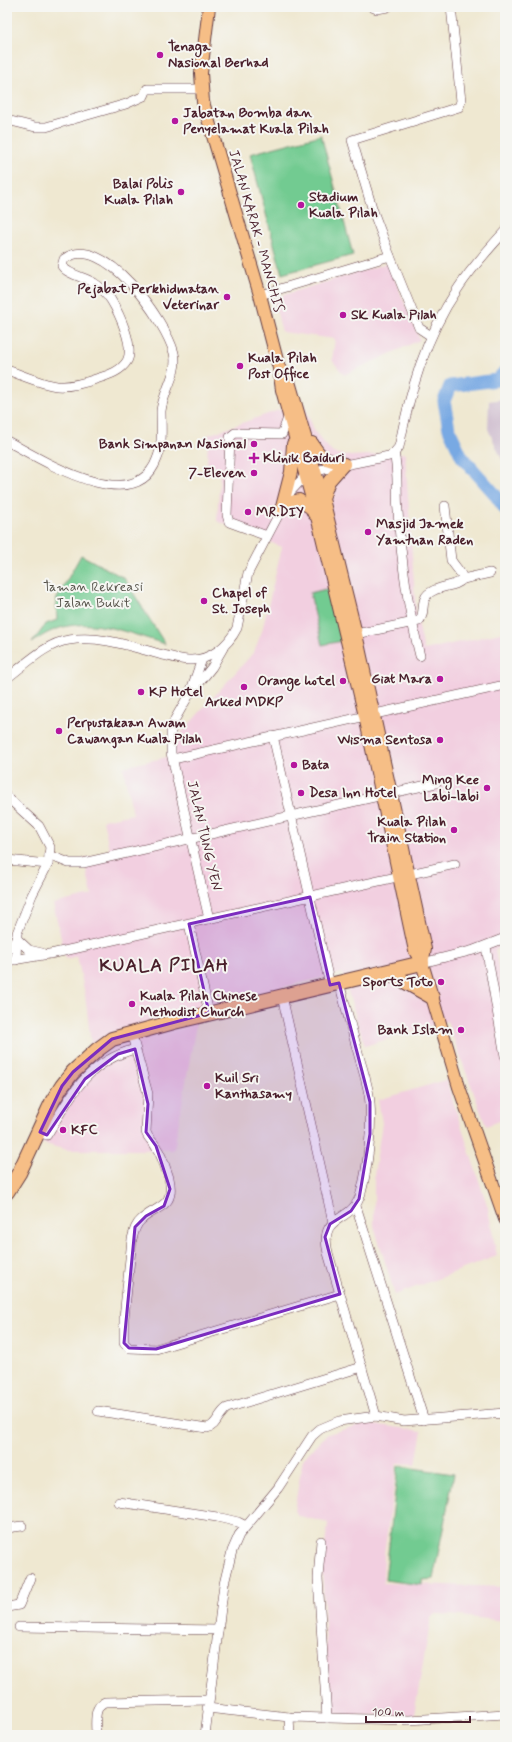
<svg xmlns="http://www.w3.org/2000/svg" width="512" height="1742" viewBox="0 0 512 1742" font-family="Mynerve,sans-serif">
<style>
.built{fill:#f2cfe0}
.industrial{fill:#cfbdcf}
.green{fill:#72cb91;stroke:#5e755e}
.lines{fill:none;stroke-linecap:round;stroke-linejoin:round}
.river{stroke:#78a9e3;stroke-width:13}
.minor-casing{stroke:#633d44;stroke-width:10}
.major-casing{stroke:#633d44;stroke-width:14}
.highway-casing{stroke:#633d44;stroke-width:16}
.minor{stroke:#fff;stroke-width:9}
.major{stroke:#f6be86;stroke-width:12}
.highway{stroke:#f6be86;stroke-width:14}
.marked{fill:#7b2cbf;fill-opacity:0.2;stroke:#7b2cbf;stroke-width:3;stroke-linejoin:round}
.poi-dot{fill:#b5179e;stroke:#f6f6f2;stroke-width:1.5}
.labels{text-anchor:middle;dominant-baseline:central;stroke-width:4;stroke-linejoin:round;paint-order:stroke}
.poi-label{font-size:14px;font-weight:bold;fill:#4a1f2b;stroke:#f6f6f2;text-anchor:start}
.street-label{font-size:14px;fill:#4a1f2b;stroke:#f6f6f2}
.park-label{font-size:14px;fill:#56534a;stroke:#f6f6f2}
.district-label{font-size:18px;font-weight:bold;letter-spacing:1px;fill:#4a1f2b;stroke:#f6f6f2}
</style>
<rect width="100%" height="100%" fill="#f6f6f2"/>
<filter id="ink" filterUnits="userSpaceOnUse"><feTurbulence type="fractalNoise" baseFrequency=".025" numOctaves="2"/><feDisplacementMap in="SourceGraphic" scale="8" xChannelSelector="R" yChannelSelector="G"/><feConvolveMatrix kernelMatrix="1 2 1 2 8 2 1 2 1" color-interpolation-filters="sRGB"/></filter>
<filter id="wash" filterUnits="userSpaceOnUse"><feTurbulence type="fractalNoise" baseFrequency=".012" numOctaves="4" result="noise"/><feDisplacementMap in="SourceGraphic" scale="16" xChannelSelector="R" yChannelSelector="G"/><feGaussianBlur stdDeviation="0.9" result="paint"/><feColorMatrix in="noise" values="0 0 0 0 0 0 0 0 0 0 0 0 0 0 0 0 0 1.4 0 .05"/><feComposite in="paint" operator="in"/></filter>
<g filter="url(#wash)">
<rect width="100%" height="100%" fill="#efe8d1"/>
<g class="built">
<polygon points="388,263 420,340 344,375 332,360 335,339 282,332 273,298"/>
<polygon points="304,404 315,432 333,453 350,456 405,453 416,612 424,650 505,632 505,945 495,950 505,1009 505,1119 486,1126 447,1021 365,1046 342,973 199,1007 174,1150 67,1150 41,1143 58,1107 71,1086 93,1061 85,994 77,956 66,959 53,904 92,895 84,859 110,853 103,820 133,814 123,767 167,757 182,732 254,652 262,631 282,547 217,521 220,475 207,469 208,435 279,410"/>
<polygon points="446,1080 488,1208 497,1256 395,1295 374,1226 374,1175 382,1123 378,1100"/>
<polygon points="366,1423 422,1431 416,1464 397,1463 384,1554 383,1583 505,1587 505,1621 441,1614 435,1614 431,1618 414,1715 329,1714 322,1566 328,1523 299,1516 294,1511 303,1458 328,1434"/>
</g>
<polygon class="industrial" points="505,399 505,466 488,429 489,401"/>
<g class="green">
<polygon points="321,135 353,255 282,274 250,154"/>
<path d="M81,555L124,578L165,644C118,630 75,609 32,643L46,624L57,620L56,600Z"/>
<polygon points="330,588 342,641 322,645 310,593"/>
<polygon points="398,1466 454,1474 433,1579 422,1580 422,1585 385,1580"/>
</g>
<g class="lines">
<polyline class="river" points="505,371 497,380 450,386 444,401 449,429 462,457 494,493 505,509"/>
</g>
</g>
<g filter="url(#ink)">
<g class="lines">
<g class="minor-casing">
<g id="minor">
<polyline points="372,7 377,9 388,7"/>
<polyline points="7,120 35,127 46,127 126,104 144,96 147,89 201,89"/>
<polyline points="260,295 390,256"/>
<polyline points="431,336 419,328 390,256 373,211 352,140 459,107 461,101 451,7"/>
<path d="M7,370C22,375 41,384 57,386C71,387 85,383 99,378C109,375 121,371 127,361C135,347 119,313 111,300C107,294 101,287 94,283C85,277 68,275 62,266L64,259C103,230 166,322 174,353C179,373 163,391 161,411C161,427 163,445 157,459C135,519 42,460 7,441"/>
<path d="M394,453C399,473 396,492 398,511C401,560 408,609 420,656"/>
<polyline points="267,536 229,522 227,515 230,437 235,433 282,434 289,415"/>
<polyline points="463,579 490,573"/>
<path d="M356,634L419,621C426,614 420,601 428,594C440,584 455,588 463,579C461,571 455,567 451,560L445,506"/>
<polyline points="202,659 190,693 175,719 171,729 171,753 209,919"/>
<path d="M7,678C25,665 46,643 69,640C99,635 130,646 159,654C169,656 179,660 189,660C210,661 228,646 237,628L248,573L291,491L306,475L315,471L389,456L394,453L399,447C410,392 425,337 457,290C471,268 488,250 505,231"/>
<polyline points="195,688 212,667 223,648"/>
<polyline points="273,736 330,985"/>
<polyline points="173,759 505,685"/>
<polyline points="7,797 39,826 50,847 48,864 32,895 17,933 16,960"/>
<polyline points="49,855 69,863 83,863 436,783"/>
<polyline points="7,860 48,864"/>
<polyline points="189,924 209,1013"/>
<polyline points="16,938 29,950 42,953"/>
<polyline points="486,947 505,1056"/>
<polyline points="7,951 16,940"/>
<polyline points="7,961 55,953 455,864"/>
<polyline points="422,963 474,950 505,938"/>
<path d="M339,983C346,1007 352,1031 359,1056C363,1071 369,1087 370,1103C372,1130 368,1167 361,1193C352,1226 318,1211 328,1253L376,1416"/>
<polyline points="282,996 333,1222"/>
<path d="M131,1032L148,1094L146,1132C148,1139 153,1141 156,1147C162,1155 166,1169 169,1178C176,1209 156,1205 141,1220C135,1225 134,1232 132,1239L124,1318V1343L129,1348L156,1349L340,1294"/>
<path d="M40,1132L47,1135C71,1095 87,1062 135,1049"/>
<polyline points="356,1206 424,1420"/>
<path d="M98,1411L207,1428C217,1426 218,1414 227,1408L362,1367"/>
<polyline points="119,1502 217,1517 238,1522 246,1526"/>
<polyline points="7,1528 22,1526"/>
<polyline points="321,1541 318,1578 327,1718"/>
<polyline points="7,1607 19,1605 30,1578"/>
<polyline points="19,1627 218,1630"/>
<polyline points="207,1708 289,1717 409,1720 505,1714"/>
<polyline points="289,1717 290,1735"/>
<path d="M96,1735C96,1724 93,1706 105,1702L209,1700"/>
<polyline points="205,1735 224,1584 232,1551 239,1535 278,1488 312,1436 320,1429 339,1421 376,1416 404,1421 505,1413"/>
</g>
</g>
<g class="major-casing">
<g id="major">
<polyline points="209,7 201,73 203,102 260,295 279,368 282,390 320,528 365,716 415,951 422,963 459,1087 505,1219"/>
<polyline points="282,371 290,385 323,499 356,634 425,949 422,963"/>
<path d="M312,443C321,459 326,460 344,464"/>
<polyline points="323,498 329,481 344,464"/>
<polyline points="282,507 291,472 293,444"/>
<polyline points="282,507 288,503 299,500 311,508 314,514"/>
</g>
</g>
<g class="highway-casing">
<g id="highway">
<polyline points="383,973 397,977 432,997"/>
<polyline points="7,1192 19,1173 53,1100 62,1086 73,1072 97,1050 112,1039 174,1022 422,963"/>
</g>
</g>
<use href="#minor" class="minor"/>
<use href="#major" class="major"/>
<use href="#highway" class="highway"/>
</g>
</g>
<path class="marked" d="M310,897L330,985L339,983L370,1102V1134L359,1199L351,1211L330,1224L325,1237L340,1294L156,1349L129,1348L124,1343L135,1227L146,1216L164,1206L170,1189L156,1146L146,1132L148,1104L135,1049L118,1054L85,1079L47,1135L40,1132L62,1086L73,1072L112,1039L209,1013L189,924Z"/>
<g class="poi-dot">
<circle cx="160" cy="55" r="4"/>
<circle cx="175" cy="121" r="4"/>
<circle cx="181" cy="192" r="4"/>
<circle cx="301" cy="205" r="4"/>
<circle cx="227" cy="297" r="4"/>
<circle cx="343" cy="315" r="4"/>
<circle cx="240" cy="366" r="4"/>
<circle cx="254" cy="444" r="4"/>
<path d="M252 452h4v4h4v4h-4v4h-4v-4h-4v-4h4z"/>
<circle cx="254" cy="473" r="4"/>
<circle cx="248" cy="512" r="4"/>
<circle cx="368" cy="532" r="4"/>
<circle cx="204" cy="601" r="4"/>
<circle cx="440" cy="679" r="4"/>
<circle cx="343" cy="681" r="4"/>
<circle cx="244" cy="687" r="4"/>
<circle cx="141" cy="692" r="4"/>
<circle cx="59" cy="731" r="4"/>
<circle cx="440" cy="740" r="4"/>
<circle cx="294" cy="765" r="4"/>
<circle cx="487" cy="788" r="4"/>
<circle cx="301" cy="793" r="4"/>
<circle cx="454" cy="830" r="4"/>
<circle cx="441" cy="982" r="4"/>
<circle cx="132" cy="1004" r="4"/>
<circle cx="461" cy="1030" r="4"/>
<circle cx="207" cy="1086" r="4"/>
<circle cx="63" cy="1130" r="4"/>
</g>
<g class="labels">
<g class="poi-label">
<text x="168" y="47">Tenaga<tspan x="168" dy="16">Nasional Berhad</tspan></text>
<text x="183" y="113">Jabatan Bomba dan<tspan x="183" dy="16">Penyelamat Kuala Pilah</tspan></text>
<text x="173" y="184" text-anchor="end">Balai Polis<tspan x="173" dy="16">Kuala Pilah</tspan></text>
<text x="309" y="197">Stadium<tspan x="309" dy="16">Kuala Pilah</tspan></text>
<text x="219" y="289" text-anchor="end">Pejabat Perkhidmatan<tspan x="219" dy="16">Veterinar</tspan></text>
<text x="351" y="315">SK Kuala Pilah</text>
<text x="248" y="358">Kuala Pilah<tspan x="248" dy="16">Post Office</tspan></text>
<text x="246" y="444" text-anchor="end">Bank Simpanan Nasional</text>
<text x="263" y="458">Klinik Baiduri</text>
<text x="246" y="473" text-anchor="end">7-Eleven</text>
<text x="256" y="512">MR.DIY</text>
<text x="376" y="524">Masjid Jamek<tspan x="376" dy="16">Yamtuan Raden</tspan></text>
<text x="212" y="593">Chapel of<tspan x="212" dy="16">St. Joseph</tspan></text>
<text x="432" y="679" text-anchor="end">Giat Mara</text>
<text x="335" y="681" text-anchor="end">Orange hotel</text>
<text x="149" y="692">KP Hotel</text>
<text x="244" y="702" text-anchor="middle">Arked MDKP</text>
<text x="67" y="723">Perpustakaan Awam<tspan x="67" dy="16">Cawangan Kuala Pilah</tspan></text>
<text x="432" y="740" text-anchor="end">Wisma Sentosa</text>
<text x="302" y="765">Bata</text>
<text x="479" y="780" text-anchor="end">Ming Kee<tspan x="479" dy="16">Labi-labi</tspan></text>
<text x="309" y="793">Desa Inn Hotel</text>
<text x="446" y="822" text-anchor="end">Kuala Pilah<tspan x="446" dy="16">Train Station</tspan></text>
<text x="433" y="982" text-anchor="end">Sports Toto</text>
<text x="140" y="996">Kuala Pilah Chinese<tspan x="140" dy="16">Methodist Church</tspan></text>
<text x="453" y="1030" text-anchor="end">Bank Islam</text>
<text x="215" y="1078">Kuil Sri<tspan x="215" dy="16">Kanthasamy</tspan></text>
<text x="71" y="1130">KFC</text>
</g>
<g class="street-label">
<text transform="translate(256 231) rotate(74)">JALAN KARAK - MANCHIS</text>
<text transform="translate(204 836) rotate(77)">JALAN TUNG YEN</text>
</g>
<g class="park-label">
<text x="93" y="587">Taman Rekreasi<tspan x="93" dy="16">Jalan Bukit</tspan></text>
</g>
<g class="district-label">
<text x="164" y="966">KUALA PILAH</text>
</g>
</g>
<rect width="512" height="1742" fill="none" stroke="#f6f6f2" stroke-width="24"/>
<path d="M366 1716v6h104v-6" fill="none" stroke="#4a1f2b" stroke-width="2"/>
<text x="372" y="1716" font-size="12" fill="#4a1f2b" stroke="#f6f6f2" stroke-width="3" paint-order="stroke">100 m</text>
</svg>
